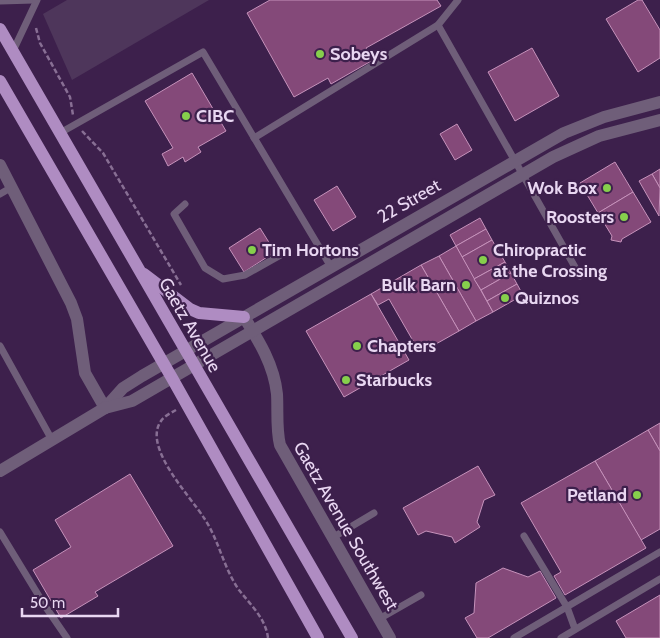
<svg xmlns="http://www.w3.org/2000/svg" width="660" height="638" viewBox="0 0 660 638" font-family="Cabin,sans-serif">
<style>
.green{fill:#4e365b}
.building{fill:#844979;stroke:#c692bb}
.lines{fill:none;stroke-linecap:round;stroke-linejoin:round}
.path{stroke:#886f94;stroke-width:2.5;stroke-dasharray:5 2.5;stroke-linecap:butt}
.service{stroke:#6f5e79;stroke-width:7}
.minor{stroke:#6f5e79;stroke-width:12}
.tertiary{stroke:#6f5e79;stroke-width:12}
.primary{stroke:#af8cc2;stroke-width:12}
.poi-dot{fill:#86cf4c;stroke:#3d204c;stroke-width:2}
.labels{text-anchor:middle;dominant-baseline:central;stroke-width:4.5;stroke-linejoin:round;paint-order:stroke}
.poi-label{font-size:18px;font-weight:bold;fill:#e9d7f2;stroke:#3d204c;text-anchor:start}
.street-label{font-size:18px;fill:#e9d7f2;stroke:#3d204c}
</style>
<rect width="100%" height="100%" fill="#3d204c"/>
<polygon class="green" points="67,0 209,0 72,80 43,14"/>
<g class="building">
<polygon points="270,0 437,0 441,6 366,48 373,60 331,84 328,78 294,97 247,13"/>
<polygon points="638,0 642,0 660,30 660,58 638,72 606,19"/>
<polygon points="532,48 559,96 515,121 488,72"/>
<polygon points="192,73 226,131 198,147 201,152 185,162 183,157 168,166 162,154 173,148 145,101"/>
<polygon points="457,124 472,150 455,160 440,134"/>
<polygon points="615,162 633,192 598,213 580,183"/>
<polygon points="660,169 660,188 652,174"/>
<polygon points="652,174 660,188 659,216 639,181"/>
<polygon points="337,186 356,217 333,231 314,200"/>
<polygon points="633,192 651,222 622,239 621,242 611,240 612,236 598,213"/>
<polygon points="480,218 486,229 456,246 450,235"/>
<polygon points="260,228 275,252 244,272 229,248"/>
<polygon points="486,229 492,240 462,257 456,246"/>
<polygon points="492,240 505,262 474,279 462,257"/>
<polygon points="456,246 493,312 476,321 439,256"/>
<polygon points="439,256 476,321 459,331 421,265"/>
<polygon points="505,262 511,273 481,290 474,279"/>
<polygon points="421,265 459,331 420,353 389,299 378,305 371,294"/>
<polygon points="511,273 517,284 487,301 481,290"/>
<polygon points="517,284 523,295 493,312 487,301"/>
<polygon points="371,294 409,360 344,397 306,331"/>
<polygon points="660,423 660,451 648,430"/>
<polygon points="648,430 660,451 660,529 641,540 595,461"/>
<polygon points="595,461 646,548 565,595 554,576 561,572 521,503"/>
<polygon points="478,466 495,495 484,500 477,522 480,527 455,543 452,537 426,531 418,535 403,508"/>
<polygon points="130,474 173,546 95,592 98,596 61,618 33,570 71,547 55,520"/>
<polygon points="503,568 528,577 540,571 556,598 488,638 477,638 465,618 474,613 476,583"/>
<polygon points="660,595 660,638 626,638 616,621"/>
</g>
<g class="lines">
<g class="path">
<polyline points="36,28 40,43 70,97 73,115"/>
<polyline points="82,131 103,153 181,285"/>
<path d="M176,410C171,413 164,416 161,421C142,447 191,497 204,518C219,540 223,567 239,590C250,604 266,619 268,638"/>
</g>
<g class="service">
<polyline points="0,1 34,0"/>
<polyline points="438,25 580,276"/>
<polyline points="13,51 37,0"/>
<polyline points="60,133 203,52 331,267"/>
<polyline points="254,138 438,25 458,0"/>
<polyline points="0,194 12,187"/>
<polyline points="185,204 174,214 205,268 223,279 245,275 286,252"/>
<polyline points="0,346 52,440"/>
<polyline points="0,532 45,606 67,638"/>
<polyline points="524,536 567,607 575,629"/>
<polyline points="332,538 374,513"/>
<polyline points="379,619 421,595"/>
<polyline points="514,638 660,552"/>
<polyline points="561,638 660,579"/>
</g>
<g class="minor">
<polyline points="0,165 71,303 77,319 85,373 105,408"/>
<path d="M244,317C259,341 274,365 277,394C278,412 276,428 280,445L390,638"/>
</g>
<g class="tertiary">
<polyline points="105,408 123,388 142,376 564,133 604,117 660,102"/>
<polyline points="0,471 105,408 132,401 553,157 599,136 660,120"/>
</g>
<g class="primary">
<polyline points="0,29 352,638"/>
<polyline points="0,81 172,378 318,638"/>
<polyline points="144,274 190,309 199,313 244,317"/>
</g>
</g>
<g class="poi-dot">
<circle cx="320" cy="54" r="5"/>
<circle cx="186" cy="116" r="5"/>
<circle cx="607" cy="188" r="5"/>
<circle cx="624" cy="217" r="5"/>
<circle cx="252" cy="250" r="5"/>
<circle cx="483" cy="260" r="5"/>
<circle cx="466" cy="285" r="5"/>
<circle cx="505" cy="298" r="5"/>
<circle cx="357" cy="346" r="5"/>
<circle cx="346" cy="380" r="5"/>
<circle cx="637" cy="495" r="5"/>
</g>
<g class="labels">
<g class="poi-label">
<text x="330" y="54">Sobeys</text>
<text x="196" y="116">CIBC</text>
<text x="597" y="188" text-anchor="end">Wok Box</text>
<text x="614" y="217" text-anchor="end">Roosters</text>
<text x="262" y="250">Tim Hortons</text>
<text x="493" y="250">Chiropractic<tspan x="493" dy="21">at the Crossing</tspan></text>
<text x="456" y="285" text-anchor="end">Bulk Barn</text>
<text x="515" y="298">Quiznos</text>
<text x="367" y="346">Chapters</text>
<text x="356" y="380">Starbucks</text>
<text x="627" y="495" text-anchor="end">Petland</text>
</g>
<g class="street-label">
<text transform="translate(409 201) rotate(-30)">22 Street</text>
<text transform="translate(190 325) rotate(60)">Gaetz Avenue</text>
<text transform="translate(346 526) rotate(60)">Gaetz Avenue Southwest</text>
</g>
</g>
<path d="M22 608v8h96v-8" fill="none" stroke="#e9d7f2" stroke-width="2.5"/>
<text x="30" y="608" font-size="15" fill="#e9d7f2" stroke="#3d204c" stroke-width="4" paint-order="stroke">50 m</text>
</svg>
